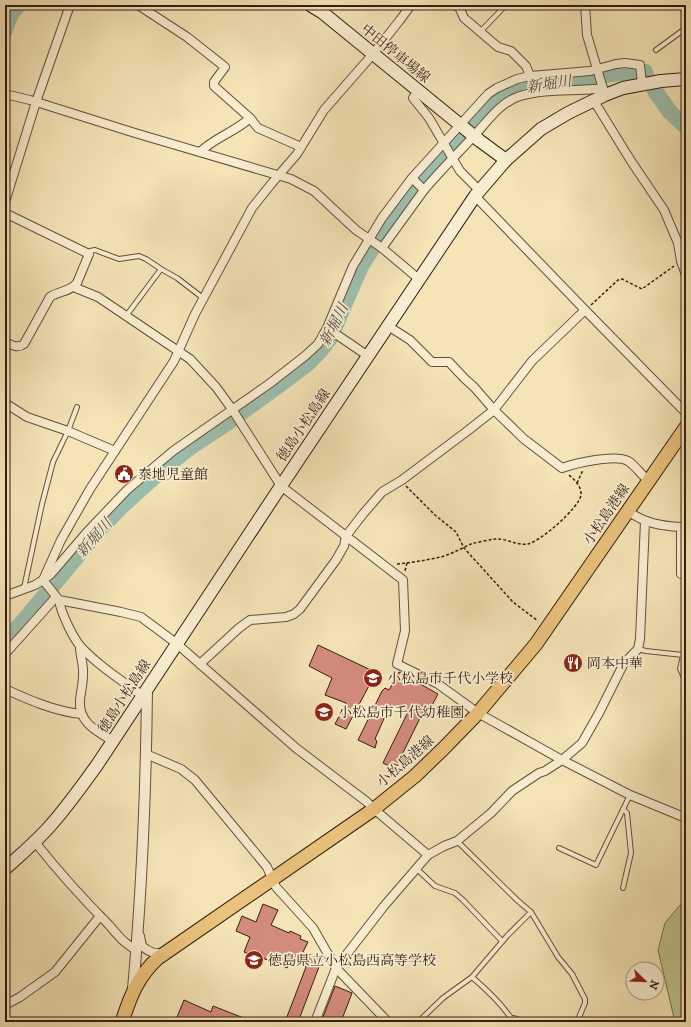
<svg xmlns="http://www.w3.org/2000/svg" width="691" height="1027" viewBox="0 0 691 1027" font-family="'IM FELL DW Pica','Noto Serif JP',serif">
<style>
.green{fill:#bec48c;stroke:#79704e}
.lines{fill:none;stroke-linecap:round;stroke-linejoin:round}
.river{stroke:#9cbfae;stroke-width:16}
.building{fill:#d38b7d;stroke:#341c11}
.service-casing{stroke:#644e3a;stroke-width:6}
.minor-casing{stroke:#644e3a;stroke-width:10}
.tertiary-casing{stroke:#644e3a;stroke-width:12}
.secondary-casing{stroke:#341c11;stroke-width:14}
.primary-casing{stroke:#341c11;stroke-width:15}
.path{stroke:#341c11;stroke-width:1.5;stroke-dasharray:3 2;stroke-linecap:butt}
.service{stroke:#f8edd0;stroke-width:4}
.minor{stroke:#f8edd0;stroke-width:8}
.tertiary{stroke:#f8edd0;stroke-width:10}
.secondary{stroke:#f8edd0;stroke-width:12}
.primary{stroke:#eac27b;stroke-width:13}
.labels{text-anchor:middle;stroke-width:3.5;stroke-linejoin:round;paint-order:stroke}
.street-label{font-size:14px;fill:#341c11;stroke:#f8edd0}
.poi-label{font-size:14px;fill:#341c11;stroke:#f8edd0;text-anchor:start}
.water-label{font-size:15px;font-style:italic;fill:#534d40;stroke:#f8edd0}
</style>
<rect width="100%" height="100%" fill="#f4e4b6"/>
<filter id="stains"><feTurbulence type="fractalNoise" baseFrequency=".005" numOctaves="4"/><feColorMatrix values="0 0 0 0 .2 0 0 0 0 .09 0 0 0 0 .02 0 0 0 .5 -.17"/></filter>
<radialGradient id="worn" r=".72"><stop offset=".6" stop-color="#630" stop-opacity="0"/><stop offset="1" stop-color="#630" stop-opacity=".3"/></radialGradient>
<path class="green" d="M686 898V1022H675L658 950 665 923Z"/>
<g class="lines">
<g class="river">
<path d="M5 30C8 20 11 12 19 5"/>
<path d="M655 91 670 112 686 127"/>
<path d="M5 641 20 625 100 529 121 507 164 468 192 446 227 423 267 394 306 365 320 351 330 338 361 266 400 206 433 166 494 102 510 91 532 85 590 79 611 74 635 72H645L646 75"/>
</g>
</g>
<g class="building">
<path d="M318 645 373 671 368 683 370 684 346 729 335 724 346 703 325 695 332 678 309 666Z"/>
<path d="M399 672 438 694 429 711 425 708 395 769 383 763 408 712 390 705 375 739 377 741 375 748 358 740 382 691 385 688 389 690Z"/>
<path d="M263 904 278 910 271 925 289 933 290 931 301 936 300 939 308 942 303 952 322 959 298 1022H285L306 967 290 960 287 968 260 957 259 958 244 952 250 937 236 931 242 916 256 922Z"/>
<path d="M335 986 352 993 341 1022H321Z"/>
<path d="M184 1000 211 1012 213 1006 254 1022H175Z"/>
</g>
<g class="lines">
<g class="service-casing">
<g id="service">
<path d="M480 32 506 5"/>
<path d="M656 50 686 28"/>
<path d="M89 254 90 251 95 250 119 259 139 256 146 259 161 269"/>
<path d="M126 316 161 269 177 278 203 298"/>
<path d="M24 588 42 504 53 462 68 431 77 407"/>
<path d="M638 649 646 651 683 655 680 669 686 682"/>
<path d="M623 809 627 813 631 853 623 888"/>
<path d="M457 841 517 900 531 912 558 957 572 974 585 999V1003L577 1022"/>
<path d="M559 848 596 865 630 795"/>
<path d="M417 869 435 886 455 893 463 900 502 941"/>
<path d="M472 977C486 989 500 1002 511 1018"/>
<path d="M418 1022 443 998 472 977 507 936 531 912"/>
<path d="M506 1022C511 1015 518 1019 524 1022"/>
</g>
</g>
<g class="minor-casing">
<g id="minor">
<path d="M138 5 187 37 225 67 214 82V86L250 118C235 132 214 138 200 152"/>
<path d="M456 5 460 9 464 18 498 47 511 51 526 66 530 76"/>
<path d="M585 5 587 35 604 92"/>
<path d="M419 90 413 98 429 118 460 171 480 191"/>
<path d="M5 94 30 100 135 133 291 179 314 191 356 230 382 248"/>
<path d="M594 101 631 161 664 210 678 243 681 261 686 275"/>
<path d="M250 118 258 128 301 147"/>
<path d="M412 178 424 190 382 248 420 280"/>
<path d="M424 190C440 171 457 154 474 136 487 122 500 102 520 96 547 88 576 92 603 88"/>
<path d="M475 196 585 310 686 413"/>
<path d="M5 202 36 102 70 5"/>
<path d="M5 213 89 254 77 283C70 292 58 291 50 297L24 344C17 349 12 345 5 342"/>
<path d="M74 286 76 288 98 297 190 359 216 387 232 409 281 486 403 580 405 631 397 664 438 684 478 713 562 760 630 795 686 818"/>
<path d="M388 326 410 340 432 362H449L465 379 474 387 494 410 524 439 562 468C576 463 615 454 628 461 636 466 641 475 648 480"/>
<path d="M327 328 368 356"/>
<path d="M5 403 27 417 68 431 115 451"/>
<path d="M628 511C644 523 661 526 681 527V574"/>
<path d="M5 596 35 585 43 580 61 540 90 489 174 361 195 314 252 208 272 183 297 154 324 110 373 54 400 20 411 5"/>
<path d="M59 600C61 613 73 638 81 647 99 666 122 681 143 696"/>
<path d="M80 647C80 656 84 665 83 675 83 683 81 691 80 700 78 722 96 731 113 741"/>
<path d="M5 654 56 597"/>
<path d="M200 664 239 628 250 620 286 617 294 614 300 609 336 560 344 546 346 536 363 514 382 492 402 480 466 432 494 410 532 361 585 310"/>
<path d="M5 689C29 700 54 711 81 714"/>
<path d="M146 754 181 769 195 780 267 867 276 887 313 928 336 968 388 1022"/>
<path d="M35 842C58 871 83 899 109 925 117 934 125 945 137 950"/>
<path d="M428 855 374 809 367 802 296 748 176 643 141 617 121 612 59 600 43 580 51 574 87 532 127 490 173 451 269 384 305 356 318 344 327 328 353 266 382 218 412 178 488 94 497 88 517 79 530 76 590 71 616 64 625 63 640 65 642 84"/>
<path d="M140 936 142 946C149 952 154 954 164 953"/>
<path d="M5 1005 20 997 55 972 100 916"/>
<path d="M315 1022 336 968 384 906 428 855 444 846 457 841 491 813 512 791 539 773 545 771 562 760 582 743 599 713 624 663 638 649 640 639 645 521"/>
</g>
</g>
<g class="tertiary-casing">
<path id="tertiary" d="M133 989C142 889 146 789 147 689"/>
</g>
<g class="secondary-casing">
<g id="secondary">
<path d="M310 5 323 13 480 141 506 160"/>
<path d="M5 869C20 855 36 842 50 826 67 807 82 786 97 765L281 486 475 196 506 160 541 129 568 113 605 95 623 88 661 81 686 79"/>
</g>
</g>
<g class="primary-casing">
<path id="primary" d="M122 1022C130 997 138 976 158 958L374 809 415 776 443 749 478 713 536 644 686 427"/>
</g>
<g class="path">
<path d="M591 305 618 280 622 279 642 289 674 266"/>
<path d="M577 483 583 470"/>
<path d="M406 486 435 515 456 532 464 548 513 602 538 621"/>
<path d="M407 563C418 561 429 560 440 557 450 555 462 548 471 544 478 542 488 540 495 539 506 538 517 546 528 544 541 541 579 508 581 495 582 487 574 479 569 475"/>
<path d="M397 564 407 563 405 571"/>
</g>
<use href="#service" class="service"/>
<use href="#minor" class="minor"/>
<use href="#tertiary" class="tertiary"/>
<use href="#secondary" class="secondary"/>
<use href="#primary" class="primary"/>
</g>
<defs>
<g id="civic-disc" transform="scale(1)"><circle r="9.5" fill="#8f2418" stroke="#f8edd0"/><path d="M-.6-6.5H3V-4.5H.6V-3L4-1V1h2V6H-6V1h2V-1L-.6-3ZM-1.2 2.5V6h2.4V2.5Z" fill="#fff"/></g>
<g id="restaurant-disc" transform="scale(1)"><circle r="9.5" fill="#8f2418" stroke="#f8edd0"/><path d="M-5-6h1v4h1v-4h1v4h1v-4h1v5L-1.5 .5V6h-2V.5L-5-1ZM5-6V6H3V1.5H1.5Q1.5-4 5-6Z" fill="#fff"/></g>
<g id="school-disc" transform="scale(1)"><circle r="9.5" fill="#8f2418" stroke="#f8edd0"/><path d="M0-5L7-2L0 1L-7-2ZM-4 1L0 2.5L4 1V4Q0 6-4 4Z" fill="#fff"/></g>
</defs>
<g fill-rule="evenodd">
<use href="#civic-disc" x="124" y="474"/>
<use href="#restaurant-disc" x="573" y="663"/>
<use href="#school-disc" x="373" y="678"/>
<use href="#school-disc" x="324" y="712"/>
<use href="#school-disc" x="254" y="960"/>
</g>
<g class="labels">
<g class="street-label">
<text transform="translate(396 53) rotate(39)" y="5">中田停車場線</text>
<text transform="translate(303 425) rotate(-56)" y="5">徳島小松島線</text>
<text transform="translate(606 514) rotate(-56)" y="5">小松島港線</text>
<text transform="translate(124 696) rotate(-57)" y="5">徳島小松島線</text>
<text transform="translate(405 761) rotate(-41)" y="5">小松島港線</text>
</g>
<g class="poi-label">
<text x="138" y="479">泰地児童館</text>
<text x="587" y="668">岡本中華</text>
<text x="387" y="683">小松島市千代小学校</text>
<text x="338" y="717">小松島市千代幼稚園</text>
<text x="268" y="965">徳島県立小松島西高等学校</text>
</g>
<g class="water-label">
<text transform="translate(549 84) rotate(-9)" y="5">新堀川</text>
<text transform="translate(334 325) rotate(-63)" y="5">新堀川</text>
<text transform="translate(94 538) rotate(-49)" y="5">新堀川</text>
</g>
</g>
<rect width="691" height="1027" fill="none" stroke="#f4e4b6" stroke-width="20"/>
<rect x="6" y="6" width="679" height="1015" fill="none" stroke="#341c11" stroke-width="2"/>
<rect x="10" y="10" width="671" height="1007" fill="none" stroke="#341c11"/>
<g transform="translate(645 981) rotate(113)"><circle r="19" fill="#f8edd0" stroke="#aa9984"/>
<path d="M0-3L7 15L0 10L-7 15Z" fill="#8f2418"/>
<text y="-6" font-size="11" font-weight="bold" text-anchor="middle" fill="#341c11">N</text>
</g>
<rect width="100%" height="100%" filter="url(#stains)"/>
<rect width="100%" height="100%" fill="url(#worn)"/>
</svg>
